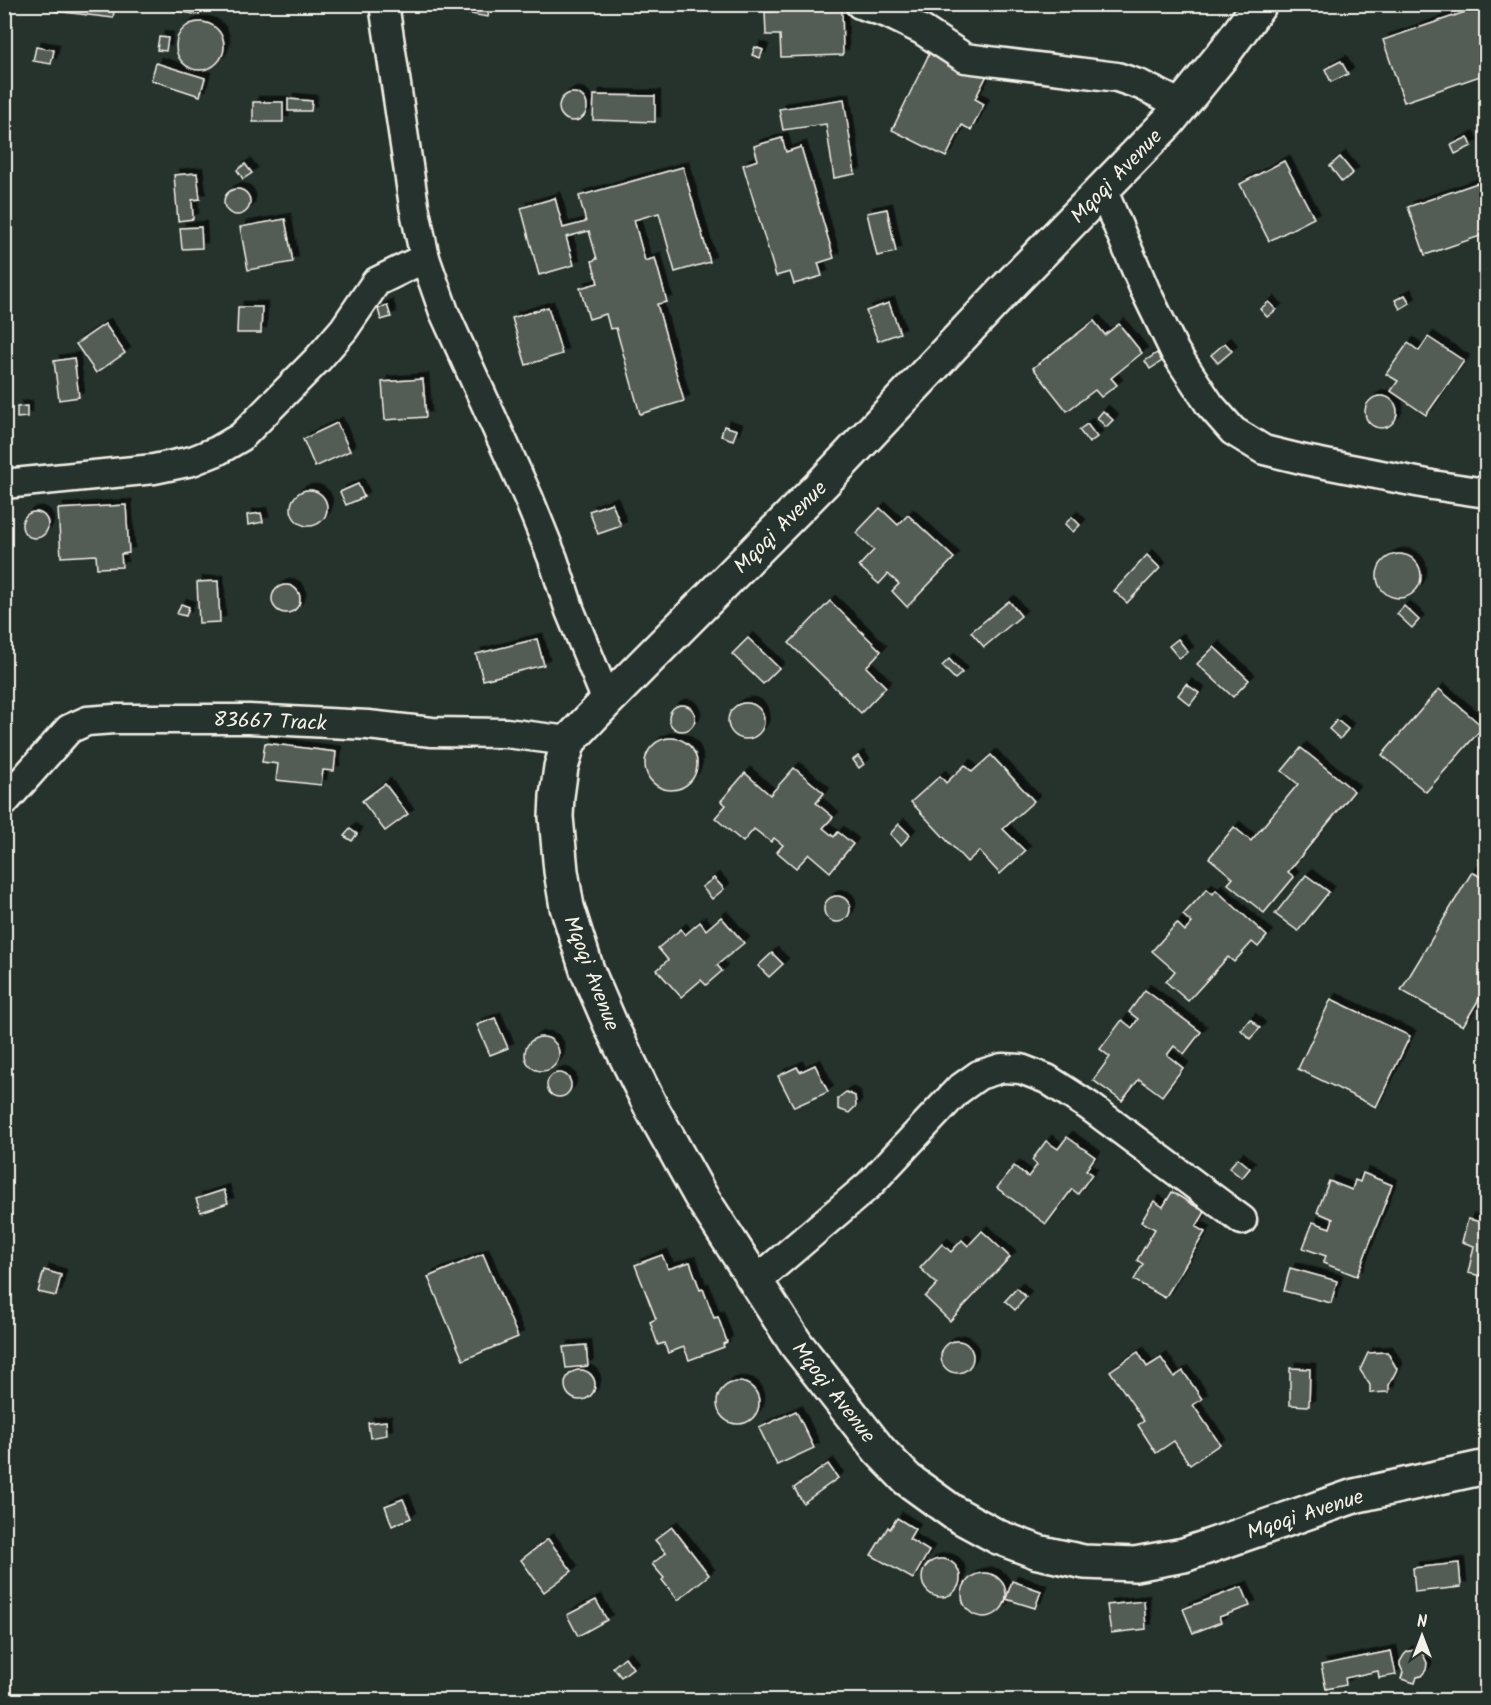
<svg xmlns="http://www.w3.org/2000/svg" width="1491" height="1705" viewBox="0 0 1491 1705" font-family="Kalam,sans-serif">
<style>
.building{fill:#525c55;stroke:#f4f1e8;stroke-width:1.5;filter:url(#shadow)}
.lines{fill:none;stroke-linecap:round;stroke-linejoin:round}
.minor-casing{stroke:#f4f1e8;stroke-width:33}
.tertiary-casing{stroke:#f4f1e8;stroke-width:38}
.minor{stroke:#26332d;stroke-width:28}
.tertiary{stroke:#26332d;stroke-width:33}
.labels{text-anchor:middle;stroke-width:5;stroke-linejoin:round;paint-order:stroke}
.street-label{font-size:21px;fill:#f4f1e8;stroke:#26332d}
</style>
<defs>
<filter id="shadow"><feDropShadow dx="5.5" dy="-5.5" stdDeviation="0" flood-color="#0009"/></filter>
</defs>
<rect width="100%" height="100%" fill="#26332d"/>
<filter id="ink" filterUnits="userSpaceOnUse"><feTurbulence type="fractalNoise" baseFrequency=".0167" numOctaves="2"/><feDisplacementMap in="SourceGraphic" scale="12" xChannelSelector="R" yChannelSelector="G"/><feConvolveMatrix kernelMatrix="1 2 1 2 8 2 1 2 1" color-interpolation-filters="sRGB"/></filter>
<g filter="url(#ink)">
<g class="building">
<path d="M55 4H115L113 18 55 11Z"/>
<path d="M171 4H223L222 11 201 6 199 15 170 10Z"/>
<path d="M465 4H490L488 17 464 13Z"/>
<path d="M500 4H526L524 7 515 11 506 9Z"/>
<path d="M1486 5V74L1404 102 1383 40Z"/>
<path d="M842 9 843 55 781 57 780 35H766L765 12Z"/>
<circle cx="200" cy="46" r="24"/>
<path d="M159 37 168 38 166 51 157 50Z"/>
<path d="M36 47 54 50 51 64 33 61Z"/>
<path d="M755 47 763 50 760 58 752 55Z"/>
<path d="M932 48 987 75 975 99 984 104 971 130 962 125 946 157 892 130Z"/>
<path d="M1341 61 1348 74 1331 82 1325 69Z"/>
<path d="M156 63 205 78 200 96 151 80Z"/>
<circle cx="573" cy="107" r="14"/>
<path d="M594 95 655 96V122L593 120Z"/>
<path d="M288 99 312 101 311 111H288Z"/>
<path d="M844 99 855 174 834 178 826 124 783 130 779 109Z"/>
<rect x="253" y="102" width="30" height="20"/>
<path d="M1468 137 1472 146 1455 154 1451 145Z"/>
<path d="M782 138 786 152 801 147 834 258 818 263 822 276 794 284 790 272 776 276 743 165 758 160 754 146Z"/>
<path d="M1340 157 1353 173 1342 182 1330 166Z"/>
<path d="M1284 161 1314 218 1269 241 1240 184Z"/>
<path d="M245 164 252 173 243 179 237 170Z"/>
<path d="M683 167 710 262 675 272 659 213 634 220 645 261 655 258 667 302 657 304 684 401 640 414 616 328 610 329 606 314 589 319 580 288 598 283 592 261 597 259 589 231 566 237 574 265 539 275 521 208 555 198 563 228 586 222 579 196Z"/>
<path d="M197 173 200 199 192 200 193 219 178 221 174 175Z"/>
<path d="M1486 180V234L1425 255 1408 207Z"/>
<circle cx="237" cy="202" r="13"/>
<path d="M887 209 896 252 877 256 867 213Z"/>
<path d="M285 219 293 262 248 270 240 227Z"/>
<path d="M201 227 202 248 182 249 180 228Z"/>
<path d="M1405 295 1410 303 1400 309 1395 300Z"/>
<path d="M1269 302 1276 310 1267 317 1260 309Z"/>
<path d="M889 303 900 333 878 341 866 311Z"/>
<path d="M387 305 391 317 381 320 378 309Z"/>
<path d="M238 307H262L261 333H237Z"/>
<path d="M548 307 562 354 526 365 512 318Z"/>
<path d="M1094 321 1105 335 1119 324 1142 353 1111 378 1117 385 1101 397 1095 390 1067 411 1033 368Z"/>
<path d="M105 324 125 353 96 373 76 344Z"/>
<path d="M1428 337 1464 361 1426 415 1391 391 1398 381 1386 374 1408 343 1419 351Z"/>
<path d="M1225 343 1232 351 1218 363 1211 355Z"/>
<path d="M1157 353 1162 361 1150 369 1145 361Z"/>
<path d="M74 358 79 397 59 400 54 361Z"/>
<path d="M423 379 426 417 385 420 382 382Z"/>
<circle cx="1381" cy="412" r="16"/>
<path d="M27 406V417L17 418V407Z"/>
<path d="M1103 411 1113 420 1106 427 1097 418Z"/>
<path d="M337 423 350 451 315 467 303 439Z"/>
<path d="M1087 424 1097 437 1089 443 1079 430Z"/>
<path d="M724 426 737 430 733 440 721 436Z"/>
<path d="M358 484 364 497 346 505 340 492Z"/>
<circle cx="309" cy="508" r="18"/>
<path d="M612 503 621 526 598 534 589 511Z"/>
<path d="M126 505 129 553 121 554 122 567 97 568 96 555 61 557 58 509Z"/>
<path d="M880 508 898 525 908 515 954 558 907 607 892 591 899 584 888 574 879 584 859 566 874 550 856 533Z"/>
<circle cx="35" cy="525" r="13"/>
<path d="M261 513 263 522 248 525 247 515Z"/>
<path d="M1072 517 1080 525 1073 532 1065 524Z"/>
<circle cx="1399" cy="576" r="22"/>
<path d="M1147 555 1160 568 1127 603 1114 591Z"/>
<path d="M218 581 220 622 199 623 197 582Z"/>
<circle cx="286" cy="599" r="14"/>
<path d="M830 601 881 651 866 667 886 687 861 713 789 643Z"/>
<path d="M1009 601 1021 616 984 647 971 632Z"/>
<path d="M181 604 189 607 186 616 177 614Z"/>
<path d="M1404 606 1419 620 1412 628 1397 614Z"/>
<path d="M748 638 779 668 763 684 732 654Z"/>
<path d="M537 639 544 665 483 680 476 654Z"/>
<path d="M1178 639 1188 652 1179 658 1169 646Z"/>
<path d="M1214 647 1249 680 1233 697 1197 664Z"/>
<path d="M949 659 962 673 955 679 942 666Z"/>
<path d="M1186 684 1199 693 1190 705 1178 695Z"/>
<path d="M1439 689 1483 727 1426 792 1382 755Z"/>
<circle cx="746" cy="721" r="18"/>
<circle cx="682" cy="718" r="13"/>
<path d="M1337 720 1348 729 1340 739 1329 729Z"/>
<circle cx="671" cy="764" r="26"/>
<path d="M265 743 336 752 334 771 323 770 321 785 276 780 278 764 262 762Z"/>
<path d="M1301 748 1354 791 1288 872 1294 877 1264 913 1228 884 1233 878 1209 858 1234 827 1251 841 1298 784 1282 771Z"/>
<path d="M991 755 1034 801 1003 829 1025 851 1000 874 979 851 967 862 911 802 940 776 946 783 965 765 972 772Z"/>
<path d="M858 756 864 764 859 768 853 760Z"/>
<path d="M794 768 824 793 816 803 833 817 823 828 834 837 838 832 853 844 830 872 809 854 796 868 777 852 783 845 774 838 771 842 754 829 743 842 715 818 726 805 721 801 745 773 770 795Z"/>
<path d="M385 784 408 814 385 831 362 801Z"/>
<path d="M899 824 910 835 901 845 890 834Z"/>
<path d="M350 829 357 834 352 841 344 836Z"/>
<path d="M1472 872 1486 880V987L1463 1026 1401 990Z"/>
<path d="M1306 875 1329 892 1298 931 1275 914Z"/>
<path d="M714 878 724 889 712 899 702 887Z"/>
<path d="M1207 889 1213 894 1216 890 1267 936 1258 947 1252 942 1234 962 1228 957 1188 1001 1166 982 1175 971 1152 951 1177 923 1185 931 1192 923 1183 915Z"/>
<circle cx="837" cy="909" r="13"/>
<path d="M721 917 744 943 717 965 722 971 706 985 701 980 681 997 657 970 668 960 658 948 681 929 685 935 700 922 706 930Z"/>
<path d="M772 953 783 964 769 977 758 966Z"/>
<path d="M1145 990 1201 1032 1184 1054 1174 1046 1167 1055 1183 1068 1162 1096 1139 1079 1122 1101 1093 1080 1110 1057 1100 1049 1122 1020 1132 1028 1138 1019 1129 1012Z"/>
<path d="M1331 999 1410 1036 1376 1107 1298 1069Z"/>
<path d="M495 1018 508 1048 490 1055 477 1025Z"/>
<path d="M1250 1019 1260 1028 1250 1039 1241 1030Z"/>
<circle cx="542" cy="1054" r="17"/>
<path d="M815 1065 828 1092 794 1107 778 1076 797 1067 800 1072Z"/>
<circle cx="559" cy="1085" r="12"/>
<path d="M846 1092 855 1096 856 1106 849 1113 838 1109V1098Z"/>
<path d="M1067 1137 1095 1157 1086 1170 1092 1174 1078 1194 1072 1189 1046 1224 997 1188 1014 1166 1028 1177 1037 1165 1032 1160 1046 1141 1058 1149Z"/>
<path d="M1238 1158 1250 1168 1242 1178 1229 1168Z"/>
<path d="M1363 1173 1392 1185 1357 1276 1323 1263 1326 1256 1303 1248 1313 1222 1330 1228 1333 1219 1317 1212 1329 1181 1352 1190 1355 1180 1360 1182Z"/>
<path d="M224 1190 228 1203 201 1212 196 1199Z"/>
<path d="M1172 1192 1205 1212 1196 1227 1205 1232 1165 1298 1134 1280 1143 1264 1137 1260 1155 1229 1141 1222 1154 1201 1163 1207Z"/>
<path d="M1486 1199V1277L1468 1273 1474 1246 1462 1242 1468 1219 1481 1222Z"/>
<path d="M982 1231 1010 1257 950 1321 925 1297 937 1284 920 1268 942 1244 951 1252 962 1240 968 1246Z"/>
<path d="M483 1254 518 1337 463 1360 428 1277Z"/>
<path d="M662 1255 668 1269 690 1262 700 1290 703 1289 714 1318 718 1317 727 1342 723 1344 724 1347 689 1360 684 1347 668 1353 664 1343 658 1345 650 1322 656 1319 635 1265Z"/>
<path d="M1290 1268 1337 1281 1331 1303 1284 1291Z"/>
<path d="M44 1270 61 1275 56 1296 38 1292Z"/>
<path d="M1017 1288 1026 1297 1015 1310 1005 1301Z"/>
<circle cx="957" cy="1357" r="16"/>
<path d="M586 1345 588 1366 566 1368 563 1347Z"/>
<path d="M1138 1352 1147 1367 1161 1358 1174 1377 1183 1371 1202 1399 1193 1405 1220 1444 1190 1465 1174 1441 1156 1453 1138 1425 1144 1421 1110 1371Z"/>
<path d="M1387 1352 1397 1369 1389 1385V1392L1370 1393V1385L1360 1370 1368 1353Z"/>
<path d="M1290 1368 1310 1369 1309 1406 1290 1405Z"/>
<circle cx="580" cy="1385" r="15"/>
<circle cx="738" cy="1403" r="21"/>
<path d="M796 1411 814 1448 777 1465 759 1428Z"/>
<path d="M386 1421 387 1435 370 1438 368 1423Z"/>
<path d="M828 1464 838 1478 803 1503 794 1488Z"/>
<path d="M403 1499 411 1518 392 1526 385 1506Z"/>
<path d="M897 1518 915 1529 909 1539 929 1551 913 1579 871 1555 888 1527 890 1529Z"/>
<path d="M672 1527 709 1575 678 1600 662 1580 664 1578 652 1564 666 1553 655 1540Z"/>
<path d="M548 1539 572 1571 544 1592 521 1560Z"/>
<circle cx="941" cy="1578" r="19"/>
<path d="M1459 1563 1461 1587 1415 1592 1413 1568Z"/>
<circle cx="984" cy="1595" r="22"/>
<path d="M1012 1581 1041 1591 1035 1608 1006 1599Z"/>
<path d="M1242 1587 1250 1606 1219 1617 1221 1622 1193 1633 1183 1609Z"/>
<path d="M596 1600 607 1620 578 1636 567 1615Z"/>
<path d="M1144 1601 1146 1629 1111 1633 1107 1605Z"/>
<path d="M1414 1650 1422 1652 1427 1663 1426 1670 1421 1676 1417 1677 1415 1683 1401 1679 1403 1672 1400 1665V1662L1404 1655 1407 1652Z"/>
<path d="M1391 1651 1396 1675 1379 1678 1378 1671 1345 1678 1346 1685 1326 1689 1321 1665Z"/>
<path d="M625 1657 633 1668 621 1677 613 1667Z"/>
</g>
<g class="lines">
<g class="minor-casing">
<g id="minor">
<path d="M384 4 414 206 425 258 444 312 528 497 553 559 570 611 607 701"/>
<path d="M860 4 887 13 922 30 965 58 1117 77 1141 85 1182 105"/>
<path d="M1103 191 1145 290 1175 352 1210 405 1233 431 1264 450 1305 460 1432 485 1486 493"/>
<path d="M4 484 154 469 192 461 217 451 241 437 318 359 344 329 376 282 425 258"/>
<path d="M4 802 69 729 87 721 114 719H249L368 725 432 732 506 733 569 741"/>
<path d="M756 1281 869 1185 958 1090 979 1075 1002 1068 1021 1069 1047 1079 1089 1106 1242 1220"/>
</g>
</g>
<g class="tertiary-casing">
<path id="tertiary" d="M1260 4 1224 53 1168 122 1005 290 822 484 607 701 569 741 561 767 557 796 556 817 561 871 567 907 587 970 612 1028 652 1109 700 1195 796 1344 879 1450 907 1479 954 1513 998 1537 1038 1552 1084 1562 1135 1564 1184 1555 1354 1496 1486 1467"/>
</g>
<use href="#minor" class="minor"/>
<use href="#tertiary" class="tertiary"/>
</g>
</g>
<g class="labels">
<g class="street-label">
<text transform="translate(1116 176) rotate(-46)" y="7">Mqoqi Avenue</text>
<text transform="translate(780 527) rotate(-45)" y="7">Mqoqi Avenue</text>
<text transform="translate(270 721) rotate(2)" y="7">83667 Track</text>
<text transform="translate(592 973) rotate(69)" y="7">Mqoqi Avenue</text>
<text transform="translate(834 1392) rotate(52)" y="7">Mqoqi Avenue</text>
<text transform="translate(1305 1514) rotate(-18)" y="7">Mqoqi Avenue</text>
</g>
</g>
<rect width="1491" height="1705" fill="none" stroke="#26332d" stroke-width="24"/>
<rect x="12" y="12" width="1467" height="1681" fill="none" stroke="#f4f1e8" stroke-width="2" filter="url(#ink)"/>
<g transform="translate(1422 1636)" stroke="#26332d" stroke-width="4.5" paint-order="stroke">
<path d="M0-4.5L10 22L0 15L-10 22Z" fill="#f4f1e8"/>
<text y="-9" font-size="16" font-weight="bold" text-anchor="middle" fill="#f4f1e8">N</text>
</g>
</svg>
